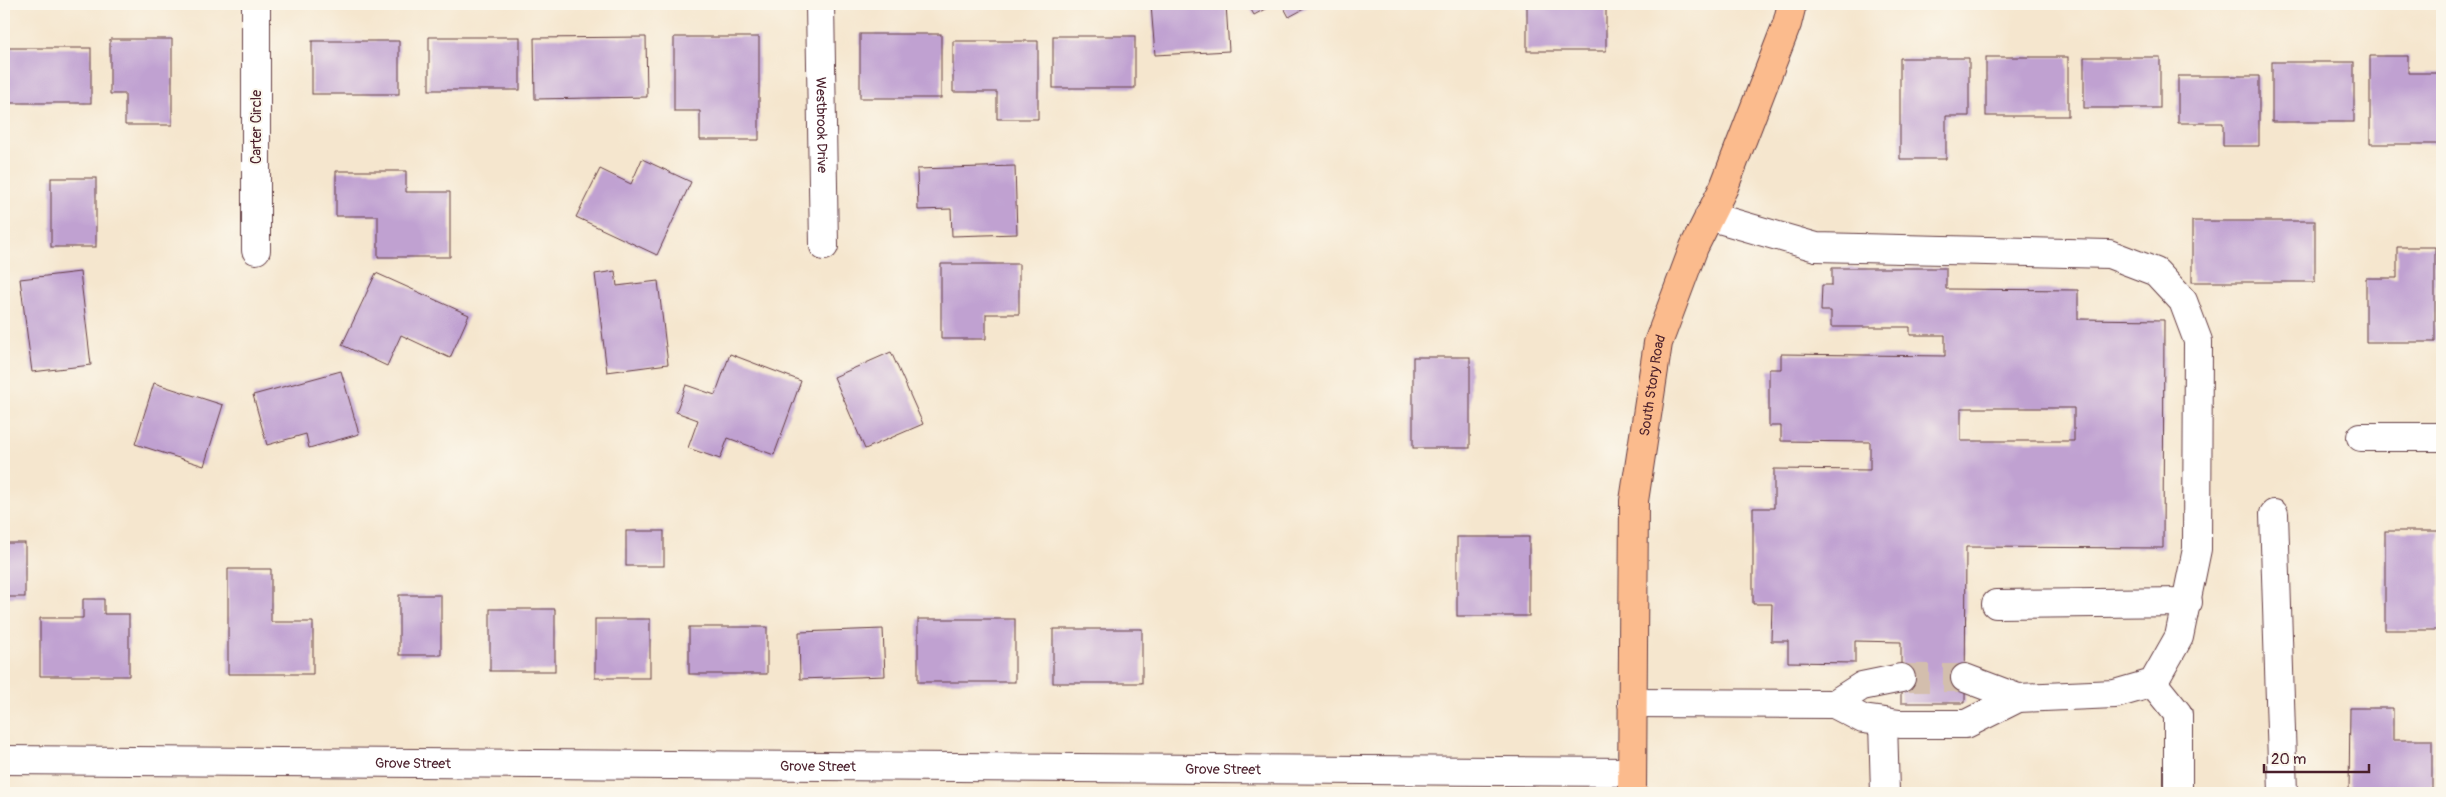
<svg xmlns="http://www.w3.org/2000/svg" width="2446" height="797" viewBox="0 0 2446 797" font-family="Pangolin,sans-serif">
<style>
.building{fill:#c0a1d1;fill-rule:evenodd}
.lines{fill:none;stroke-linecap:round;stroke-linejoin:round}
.minor-tunnel{stroke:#d3bead;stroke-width:28;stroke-dasharray:28 14;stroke-linecap:butt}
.minor-casing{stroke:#643d43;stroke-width:30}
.major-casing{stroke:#643d43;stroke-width:30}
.minor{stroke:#fff;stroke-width:28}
.major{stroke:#fbbb8d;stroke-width:28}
.labels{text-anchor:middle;stroke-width:4;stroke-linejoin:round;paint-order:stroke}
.street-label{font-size:14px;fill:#4a1f2b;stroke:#fbf7ec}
</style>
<rect width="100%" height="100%" fill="#fbf7ec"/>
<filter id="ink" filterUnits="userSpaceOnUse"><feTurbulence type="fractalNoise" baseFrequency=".02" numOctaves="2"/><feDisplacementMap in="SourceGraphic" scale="10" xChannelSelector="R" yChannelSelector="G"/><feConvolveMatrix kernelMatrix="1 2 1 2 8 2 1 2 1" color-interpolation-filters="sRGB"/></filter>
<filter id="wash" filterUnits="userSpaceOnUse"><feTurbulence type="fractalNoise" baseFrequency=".0096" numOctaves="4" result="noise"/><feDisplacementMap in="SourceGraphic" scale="20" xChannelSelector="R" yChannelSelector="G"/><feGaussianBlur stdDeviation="1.12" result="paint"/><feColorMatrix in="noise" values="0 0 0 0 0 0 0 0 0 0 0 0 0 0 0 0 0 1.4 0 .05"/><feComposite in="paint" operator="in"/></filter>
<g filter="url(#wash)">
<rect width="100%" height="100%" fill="#f5e6ce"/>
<g id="blocks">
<g class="building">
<path d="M1226 4 1229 51 1155 55 1151 5Z"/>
<path d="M1248 4H1274L1254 15Z"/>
<path d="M1282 4H1313L1289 17Z"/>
<rect x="1527" y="4" width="79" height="47"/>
<rect x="860" y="34" width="81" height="64"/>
<rect x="1053" y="36" width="82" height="52"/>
<rect x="429" y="37" width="91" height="53"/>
<path d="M646 37 647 97 535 99 534 38Z"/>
<path d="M674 37H759V140H700V111H674Z"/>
<path d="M110 39H172V125H125V94H110Z"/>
<rect x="312" y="41" width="87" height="53"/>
<path d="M953 41H1038V119H997V92H953Z"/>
<rect x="7" y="48" width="84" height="55"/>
<path d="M2370 56H2408V73H2442V144H2370Z"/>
<rect x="1986" y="57" width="82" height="59"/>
<rect x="2084" y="57" width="76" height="51"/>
<path d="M1900 58H1969V116H1946V159H1900Z"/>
<rect x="2272" y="62" width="82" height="60"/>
<path d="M2178 76H2259V146H2223V123H2178Z"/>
<path d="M642 159 691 182 657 255 576 217 600 169 631 184Z"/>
<path d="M1015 166 1017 234 952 236 951 209 918 210 917 169Z"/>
<path d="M336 171H406V192H450V257H378V216H336Z"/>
<rect x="51" y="178" width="45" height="69"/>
<rect x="2192" y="221" width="123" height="61"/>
<path d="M2397 247H2435V342H2366V278H2397Z"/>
<path d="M941 264H1019V314H986V339H941Z"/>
<path d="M1832 268H1946V289L2078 290V319L2164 320 2163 548 1966 547 1965 703H1901V642L1855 641V663L1788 662V641H1771L1772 604H1753V508H1774V469L1870 470V442L1781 441V426H1769V369H1781V354L1945 356V335H1910V327H1831V311H1821L1822 285H1832ZM1961 408H2074V441H1961Z"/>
<path d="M615 271 617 286 658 281 668 364 607 372 595 274Z"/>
<path d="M80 272 91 365 32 372 20 279Z"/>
<path d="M376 273 469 315 450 358 401 335 387 366 342 345Z"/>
<path d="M891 352 923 424 865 449 834 377Z"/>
<path d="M730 354 801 381 774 455 728 438 720 459 688 448 698 420 676 412 686 385 715 395Z"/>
<rect x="1413" y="357" width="57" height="91"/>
<path d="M341 371 359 434 309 448 306 434 267 445 253 395Z"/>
<path d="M154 383 223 405 204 466 135 444Z"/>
<rect x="626" y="531" width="38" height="35"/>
<rect x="2385" y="531" width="54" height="99"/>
<rect x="1457" y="537" width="72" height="79"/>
<rect x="4" y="543" width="21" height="54"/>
<path d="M228 569H271V622H313V674H228Z"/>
<rect x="399" y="595" width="42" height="60"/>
<path d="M83 599H104V614H129V676H40V618H83Z"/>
<rect x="490" y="609" width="65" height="62"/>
<rect x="595" y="619" width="55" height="59"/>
<rect x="918" y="619" width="97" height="63"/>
<rect x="689" y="627" width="78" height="47"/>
<path d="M883 629 885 676 800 679 799 632Z"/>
<rect x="1053" y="629" width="89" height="54"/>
<path d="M2350 708H2393V740H2432V793H2349Z"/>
</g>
</g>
</g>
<g filter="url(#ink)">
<use href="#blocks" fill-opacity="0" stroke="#643d43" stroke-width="1"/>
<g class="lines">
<path class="minor-tunnel" d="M1901 678H1965"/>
<g class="minor-casing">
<g id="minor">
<path id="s1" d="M820 4 824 246"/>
<path d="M256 250V4"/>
<path d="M2361 437H2442"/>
<path d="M2274 514 2283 793"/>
<path d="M1996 604 2188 602"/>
<path d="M1965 678 2018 698"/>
<path d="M2153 683 2178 714V793"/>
<path d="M1632 703 1834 704 1863 719 1900 724H1966L2018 698 2115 694 2153 683 2179 637 2197 549 2198 341 2183 301 2156 272 2109 254 1816 247 1709 216"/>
<path d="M1834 704 1862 686 1901 678"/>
<path d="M1883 722 1885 793"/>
<path id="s2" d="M4 760 1632 772"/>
</g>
</g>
<g class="major-casing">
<g id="major">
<path id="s3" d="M1632 793 1634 501 1658 343 1694 247 1724 187 1787 24 1792 4"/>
</g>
</g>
<use href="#minor" class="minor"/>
<use href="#major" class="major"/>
</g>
</g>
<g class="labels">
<g class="street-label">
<text dy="5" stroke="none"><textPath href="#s1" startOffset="121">Westbrook Drive</textPath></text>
<text transform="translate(256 127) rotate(-90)" y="5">Carter Circle</text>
<text dy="5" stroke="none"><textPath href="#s3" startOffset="409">South Story Road</textPath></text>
<text dy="5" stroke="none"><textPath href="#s2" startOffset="409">Grove Street</textPath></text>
<text dy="5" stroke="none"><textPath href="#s2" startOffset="814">Grove Street</textPath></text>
<text dy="5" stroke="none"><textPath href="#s2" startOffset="1219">Grove Street</textPath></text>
</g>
</g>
<rect width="2446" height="797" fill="none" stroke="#fbf7ec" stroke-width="20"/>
<path d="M2264 764v8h105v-8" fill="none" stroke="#4a1f2b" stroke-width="2.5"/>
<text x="2271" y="764" font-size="15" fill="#4a1f2b" stroke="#fbf7ec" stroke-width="4" paint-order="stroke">20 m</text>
</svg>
